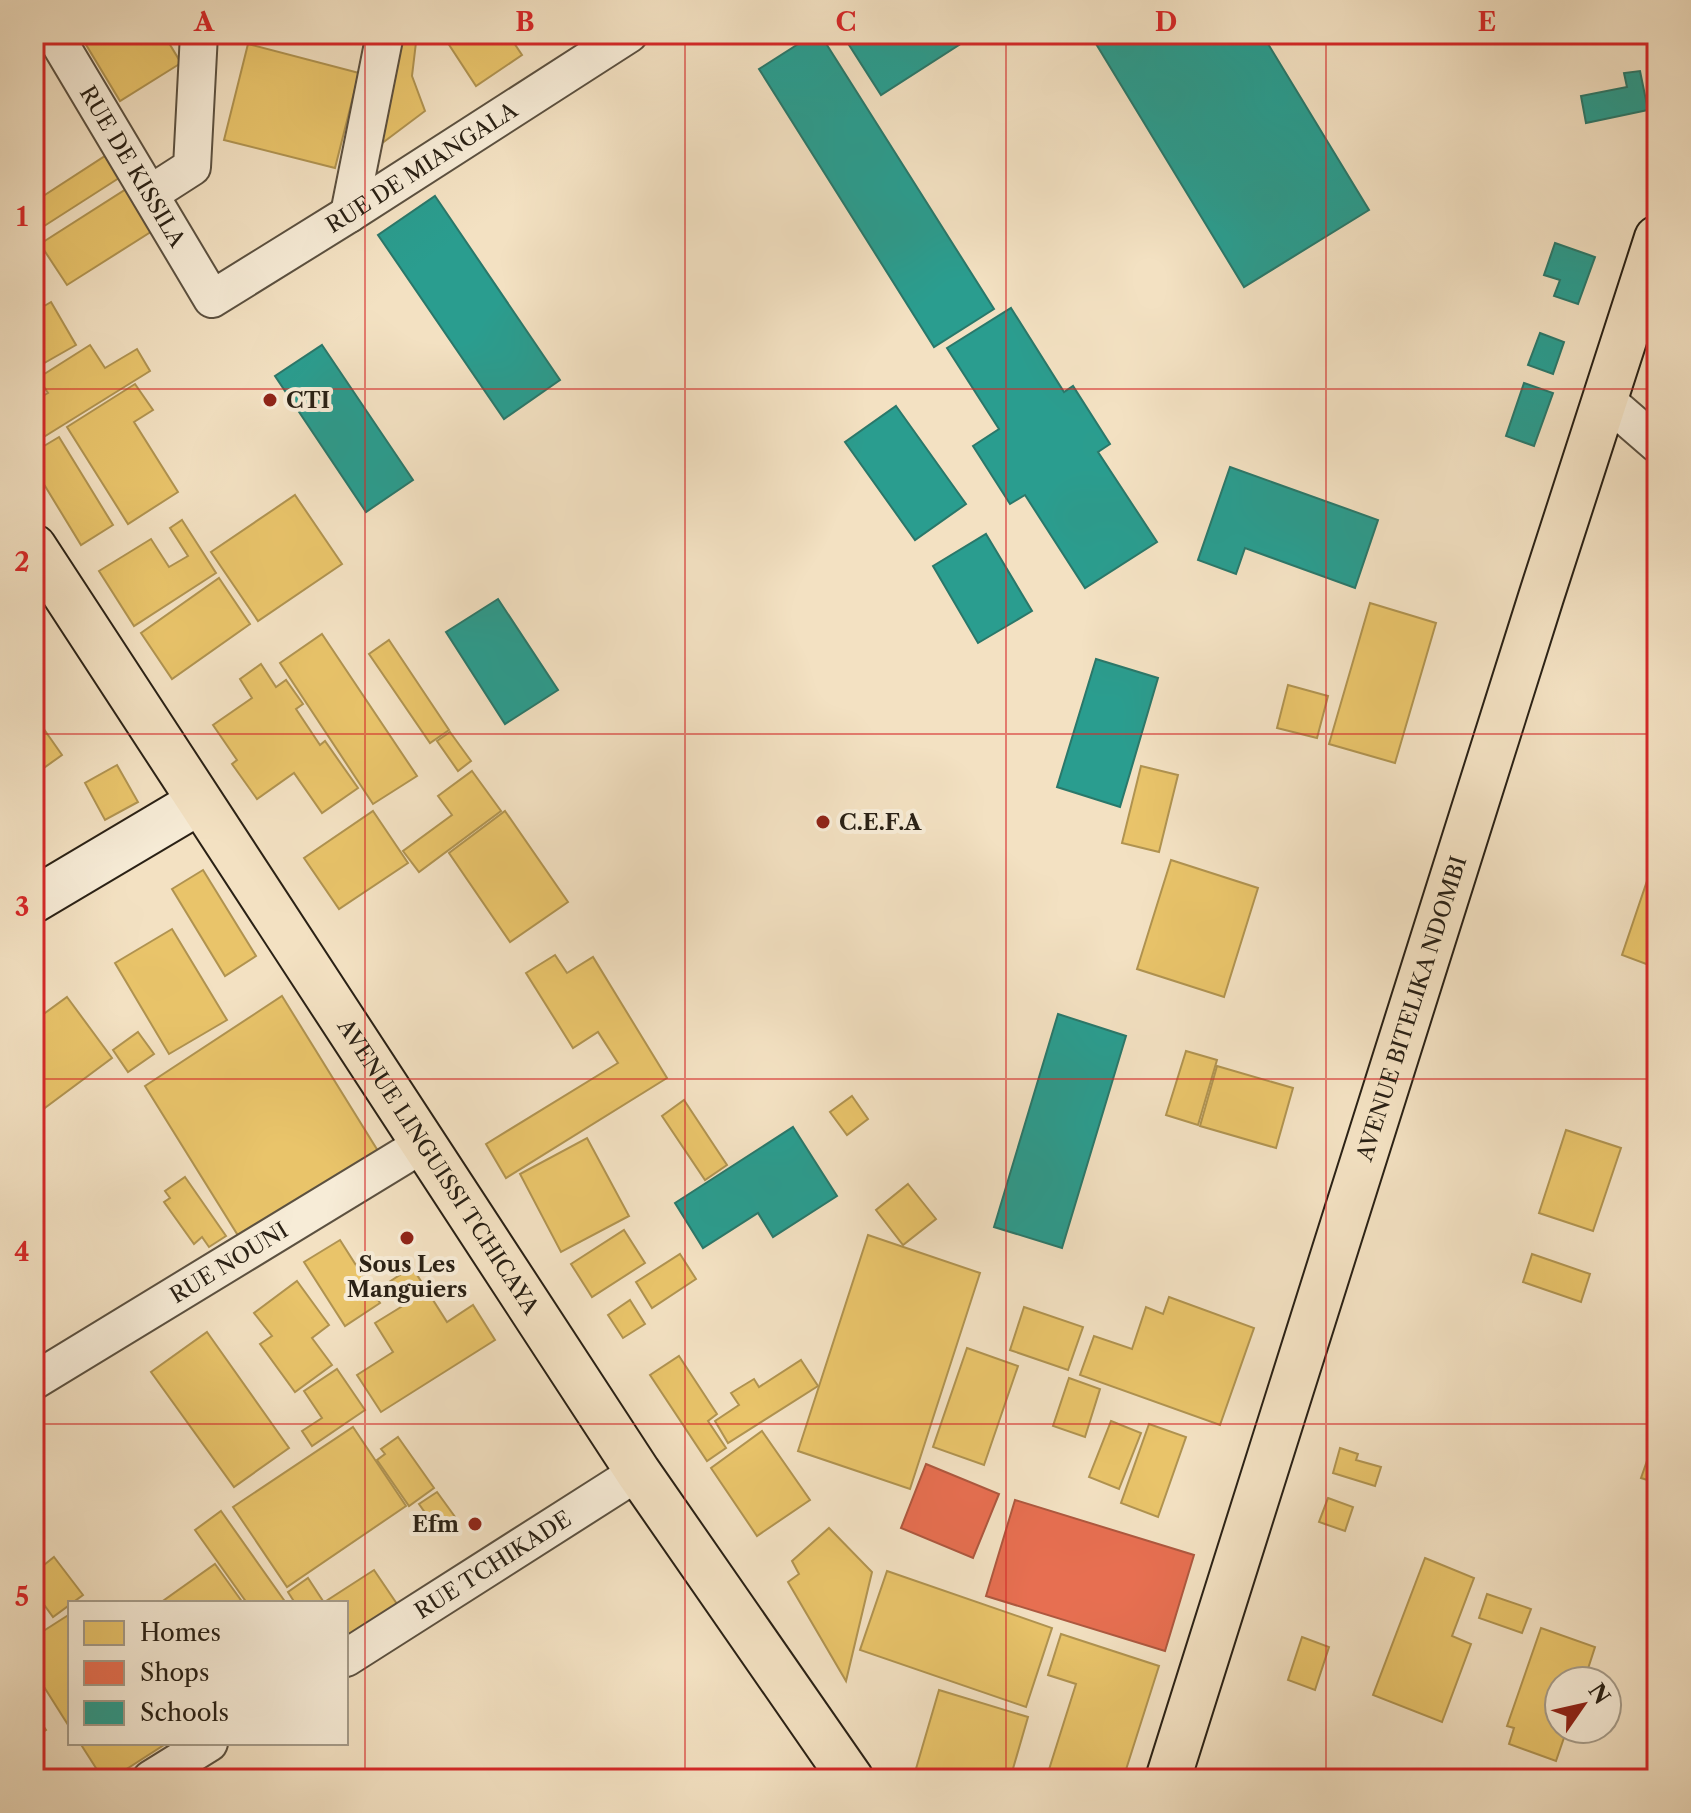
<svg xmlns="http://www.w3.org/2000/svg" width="1691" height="1813" viewBox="0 0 1691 1813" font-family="'Libre Caslon Text',serif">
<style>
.homes{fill:#e9c46a;stroke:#b09350;stroke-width:2}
.shops{fill:#e76f51;stroke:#ae583f;stroke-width:2}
.schools{fill:#2a9d8f;stroke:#2a786a;stroke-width:2}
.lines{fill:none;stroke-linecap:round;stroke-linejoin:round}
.street-casing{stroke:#5c5140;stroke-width:40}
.secondary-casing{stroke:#2a2115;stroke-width:48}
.primary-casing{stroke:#2a2115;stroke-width:48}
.highway-casing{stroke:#2a2115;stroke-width:48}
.street{stroke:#f7ecd7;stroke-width:36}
.secondary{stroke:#f7ecd7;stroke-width:44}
.primary{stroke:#f3e1c2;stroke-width:44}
.highway{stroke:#f3e1c2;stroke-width:44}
.grid{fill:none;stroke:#d62828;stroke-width:2;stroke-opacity:0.55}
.poi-dot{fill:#8f2418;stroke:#f7ecd7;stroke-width:3}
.labels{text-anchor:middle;stroke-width:8;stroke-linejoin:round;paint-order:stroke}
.street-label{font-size:22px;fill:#2a2115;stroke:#f7ecd7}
.poi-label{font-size:22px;font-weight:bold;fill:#2a2115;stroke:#f7ecd7;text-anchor:start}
.neatline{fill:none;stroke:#d62828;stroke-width:3}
.grid-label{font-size:26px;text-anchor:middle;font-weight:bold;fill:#d62828}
</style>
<rect width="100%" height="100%" fill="#f3e1c2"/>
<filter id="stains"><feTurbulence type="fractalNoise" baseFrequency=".0025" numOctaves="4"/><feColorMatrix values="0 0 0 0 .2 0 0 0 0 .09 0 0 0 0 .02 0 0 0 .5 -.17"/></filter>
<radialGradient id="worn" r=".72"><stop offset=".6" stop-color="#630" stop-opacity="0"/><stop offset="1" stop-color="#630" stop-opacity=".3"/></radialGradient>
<g class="homes">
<path d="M101 34H173L166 38 181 63 120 101 85 43Z"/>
<path d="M394 34H417L412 76 425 111 377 147Z"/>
<path d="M442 34H508L522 55 476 86Z"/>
<path d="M248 44 359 73 335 168 224 140Z"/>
<path d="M105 156 119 178 38 230 34 224V202Z"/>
<path d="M131 186 157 228 67 285 40 244Z"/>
<path d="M51 302 76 345 39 366 34 359V312Z"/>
<path d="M90 345 105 368 137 349 150 371 34 443V401L48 393 38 378Z"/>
<path d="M135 384 153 410 134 422 178 492 128 524 67 427Z"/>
<path d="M59 437 113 525 81 545 34 468V452Z"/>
<path d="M295 495 342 564 258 621 211 552Z"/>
<path d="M182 520 216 573 134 626 99 571 151 539 169 567 188 556 170 528Z"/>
<path d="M219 578 250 624 172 679 141 633Z"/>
<path d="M1370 603 1436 623 1395 763 1329 744Z"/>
<path d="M322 634 417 776 373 804 280 663Z"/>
<path d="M389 640 449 730 430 743 369 654Z"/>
<path d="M261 664 276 687 286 680 303 704 296 709 320 745 325 741 358 788 322 813 294 773 257 799 232 764 237 760 213 725 252 698 240 679Z"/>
<path d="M1288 685 1328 696 1317 738 1277 728Z"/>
<path d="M34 715 62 755 34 775Z"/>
<path d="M450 732 471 761 458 771 437 741Z"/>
<path d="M117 765 138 802 105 820 85 783Z"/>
<path d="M1141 766 1178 775 1159 852 1122 843Z"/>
<path d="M472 771 501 811 419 872 403 851 452 815 438 796Z"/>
<path d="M373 811 408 863 339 909 304 858Z"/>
<path d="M505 811 568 902 510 942 449 853Z"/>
<path d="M1171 860 1258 888 1224 997 1137 969Z"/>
<path d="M203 870 256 956 225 976 172 889Z"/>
<path d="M1650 872 1657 875V968L1622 955Z"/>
<path d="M172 929 227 1020 169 1054 115 963Z"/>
<path d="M555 955 567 973 593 957 667 1078 506 1178 486 1144 618 1063 598 1032 573 1048 526 973Z"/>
<path d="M282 996 378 1151 239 1237 145 1086Z"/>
<path d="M67 997 112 1058 34 1116V1021Z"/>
<path d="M138 1032 154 1054 128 1072 113 1050Z"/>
<path d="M1186 1051 1217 1060 1198 1125 1166 1115Z"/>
<path d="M1217 1066 1293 1088 1276 1148 1200 1126Z"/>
<path d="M852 1096 868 1119 847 1135 830 1112Z"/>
<path d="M684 1100 727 1165 705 1180 662 1116Z"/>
<path d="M1566 1130 1621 1148 1593 1231 1539 1213Z"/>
<path d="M587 1138 629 1216 561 1252 520 1174Z"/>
<path d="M185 1177 226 1236 209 1247 202 1237 194 1244 164 1202 170 1198 165 1191Z"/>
<path d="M908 1184 936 1219 903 1245 876 1210Z"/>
<path d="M624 1230 645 1263 592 1297 571 1264Z"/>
<path d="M868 1235 980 1273 910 1489 798 1451Z"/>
<path d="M340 1240 380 1303 345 1326 304 1262Z"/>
<path d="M680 1254 696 1279 652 1308 636 1282Z"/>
<path d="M1532 1254 1590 1274 1581 1302 1523 1282Z"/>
<path d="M412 1267 447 1322 473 1305 495 1340 381 1412 357 1375 393 1352 375 1323 401 1307 386 1284Z"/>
<path d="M297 1281 329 1325 312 1338 332 1365 295 1392 260 1344 272 1336 254 1313Z"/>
<path d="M1169 1297 1254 1328 1220 1425 1080 1375 1094 1336 1132 1349 1146 1307 1163 1314Z"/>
<path d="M630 1300 645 1324 623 1338 608 1315Z"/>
<path d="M1024 1307 1083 1327 1068 1370 1010 1350Z"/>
<path d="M207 1332 289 1448 234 1487 151 1372Z"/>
<path d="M967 1348 1018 1366 984 1465 933 1447Z"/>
<path d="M679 1356 717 1414 708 1421 726 1448 707 1461 650 1375Z"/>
<path d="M801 1360 818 1386 728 1443 715 1421 739 1405 731 1393 754 1379 759 1387Z"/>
<path d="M337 1369 365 1410 312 1446 302 1431 322 1418 304 1391Z"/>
<path d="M1069 1378 1100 1389 1085 1437 1053 1426Z"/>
<path d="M1111 1421 1141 1433 1119 1489 1089 1477Z"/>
<path d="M1149 1424 1186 1437 1158 1517 1121 1503Z"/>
<path d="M353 1427 406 1506 287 1587 233 1507Z"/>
<path d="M762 1431 810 1500 757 1536 711 1468Z"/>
<path d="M1657 1432V1483L1641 1478Z"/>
<path d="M398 1437 434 1488 409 1506 377 1460 385 1454 381 1449Z"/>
<path d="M1340 1448 1358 1454 1356 1460 1381 1467 1375 1486 1333 1473Z"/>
<path d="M437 1492 458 1521 440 1534 419 1504Z"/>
<path d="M1328 1498 1353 1507 1345 1531 1319 1522Z"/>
<path d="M221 1511 286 1603H247L195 1530Z"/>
<path d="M829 1528 872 1572 846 1681 788 1582 799 1574 792 1561Z"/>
<path d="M54 1557 83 1595 53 1617 34 1591V1573Z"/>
<path d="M1425 1558 1474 1578 1452 1636 1471 1644 1442 1722 1373 1695Z"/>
<path d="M215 1564 243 1603H160Z"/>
<path d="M374 1570 397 1604 346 1637V1603H323Z"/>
<path d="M887 1571 1052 1628 1026 1707 860 1650Z"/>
<path d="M308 1578 323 1601 320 1603H295L288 1592Z"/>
<path d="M1487 1594 1531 1609 1522 1633 1479 1618Z"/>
<path d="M70 1614V1728L34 1671V1637Z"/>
<path d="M1541 1628 1595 1647 1584 1681H1559V1729H1567L1556 1761 1509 1744 1514 1728 1507 1726Z"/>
<path d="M1061 1634 1159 1666 1123 1779H1046L1076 1684 1048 1675Z"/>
<path d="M1302 1637 1329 1647 1315 1690 1288 1680Z"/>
<path d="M939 1690 1028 1717 1010 1779H913Z"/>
<path d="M34 1712 46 1730 34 1738Z"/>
<path d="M80 1743H167L111 1779H103Z"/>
</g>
<g class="shops">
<path d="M926 1464 999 1494 973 1558 901 1528Z"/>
<path d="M1015 1500 1194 1555 1165 1651 986 1596Z"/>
</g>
<g class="schools">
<path d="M814 34H820L994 309 934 347 759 69Z"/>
<path d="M842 34H976L881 95Z"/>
<path d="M1090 34H1262L1369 210 1244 287Z"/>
<path d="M1640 71 1648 110 1586 123 1581 96 1627 87 1624 73Z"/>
<path d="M435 196 560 380 504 419 378 235Z"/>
<path d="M1555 243 1595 257 1578 304 1554 296 1560 280 1544 275Z"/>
<path d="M1011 308 1064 392 1073 386 1110 444 1098 452 1157 542 1085 588 1025 495 1010 504 973 446 999 429 947 348Z"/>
<path d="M1540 333 1564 342 1553 374 1528 365Z"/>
<path d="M322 345 413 480 366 512 275 376Z"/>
<path d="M1524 383 1553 393 1534 446 1506 436Z"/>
<path d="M896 406 966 504 915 540 845 442Z"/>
<path d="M1230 467 1378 520 1355 588 1245 548 1236 574 1198 560Z"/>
<path d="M986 534 1032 611 978 643 933 566Z"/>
<path d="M498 599 558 690 505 724 446 632Z"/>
<path d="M1096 659 1158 678 1120 807 1057 787Z"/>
<path d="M1058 1014 1126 1036 1062 1248 994 1227Z"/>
<path d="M793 1127 837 1196 773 1237 758 1213 703 1248 675 1203Z"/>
</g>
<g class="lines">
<g class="street-casing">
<g id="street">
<path id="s1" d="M54 34 212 299 349 214 629 34"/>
<path d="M150 194 192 167 199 34"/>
<path d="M349 214 385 34"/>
<path d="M1605 399 1657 444"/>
<path id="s2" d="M34 1381 423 1144"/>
<path id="s3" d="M346 1658 638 1472"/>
<path d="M151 1779 209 1743"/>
</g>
</g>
<g class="secondary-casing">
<path id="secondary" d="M34 900 199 802"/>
</g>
<g class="primary-casing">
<g id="primary">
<path id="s4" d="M34 547 638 1472 851 1779"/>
</g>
</g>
<g class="highway-casing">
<g id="highway">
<path id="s5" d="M1168 1779 1541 597 1657 238"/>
</g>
</g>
<use href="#street" class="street"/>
<use href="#secondary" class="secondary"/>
<use href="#primary" class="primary"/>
<use href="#highway" class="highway"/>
</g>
<path class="grid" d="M365 34V1779M685 34V1779M1006 34V1779M1326 34V1779M34 389H1657M34 734H1657M34 1079H1657M34 1424H1657"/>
<g class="poi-dot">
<circle cx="270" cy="400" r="8"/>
<circle cx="823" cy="822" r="8"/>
<circle cx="407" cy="1238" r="8"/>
<circle cx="475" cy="1524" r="8"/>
</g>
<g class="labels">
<g class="street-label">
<text dy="8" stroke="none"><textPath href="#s1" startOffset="154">RUE DE KISSILA</textPath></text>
<text dy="8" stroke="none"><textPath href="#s1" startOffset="556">RUE DE MIANGALA</textPath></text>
<text dy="8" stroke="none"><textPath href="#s5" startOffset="808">AVENUE BITELIKA NDOMBI</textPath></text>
<text dy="8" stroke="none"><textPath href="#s4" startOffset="740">AVENUE LINGUISSI TCHICAYA</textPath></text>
<text dy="8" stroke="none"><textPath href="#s2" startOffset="228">RUE NOUNI</textPath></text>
<text dy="8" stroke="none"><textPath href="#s3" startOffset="174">RUE TCHIKADE</textPath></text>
</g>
<g class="poi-label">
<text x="286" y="408">CTI</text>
<text x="839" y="830">C.E.F.A</text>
<text x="407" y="1272" text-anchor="middle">Sous Les<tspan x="407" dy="25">Manguiers</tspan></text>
<text x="459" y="1532" text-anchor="end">Efm</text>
</g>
</g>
<rect width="1691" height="1813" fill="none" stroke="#f3e1c2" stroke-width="88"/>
<rect x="68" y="1601" width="280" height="144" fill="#f7ecd7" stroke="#a59b89" stroke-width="2"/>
<rect x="84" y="1621" width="40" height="24" fill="#e9c46a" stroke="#a59b89" stroke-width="2"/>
<text x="140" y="1641" font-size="24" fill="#2a2115">Homes</text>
<rect x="84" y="1661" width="40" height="24" fill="#e76f51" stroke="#a59b89" stroke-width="2"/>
<text x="140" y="1681" font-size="24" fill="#2a2115">Shops</text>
<rect x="84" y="1701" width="40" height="24" fill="#2a9d8f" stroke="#a59b89" stroke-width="2"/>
<text x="140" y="1721" font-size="24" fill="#2a2115">Schools</text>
<g transform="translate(1583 1705) rotate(56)"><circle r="38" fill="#f7ecd7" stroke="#a59b89" stroke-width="2"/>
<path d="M0-6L14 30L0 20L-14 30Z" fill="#8f2418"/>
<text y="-12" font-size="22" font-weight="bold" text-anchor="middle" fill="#2a2115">N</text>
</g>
<rect x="44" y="44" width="1603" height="1725" class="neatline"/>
<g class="grid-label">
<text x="204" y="31">A</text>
<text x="525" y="31">B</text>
<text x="846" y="31">C</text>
<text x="1166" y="31">D</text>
<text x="1487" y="31">E</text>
<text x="22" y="226">1</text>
<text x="22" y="571">2</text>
<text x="22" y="916">3</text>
<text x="22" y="1261">4</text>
<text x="22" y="1606">5</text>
</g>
<rect width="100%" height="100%" filter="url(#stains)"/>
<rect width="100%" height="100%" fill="url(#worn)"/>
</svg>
